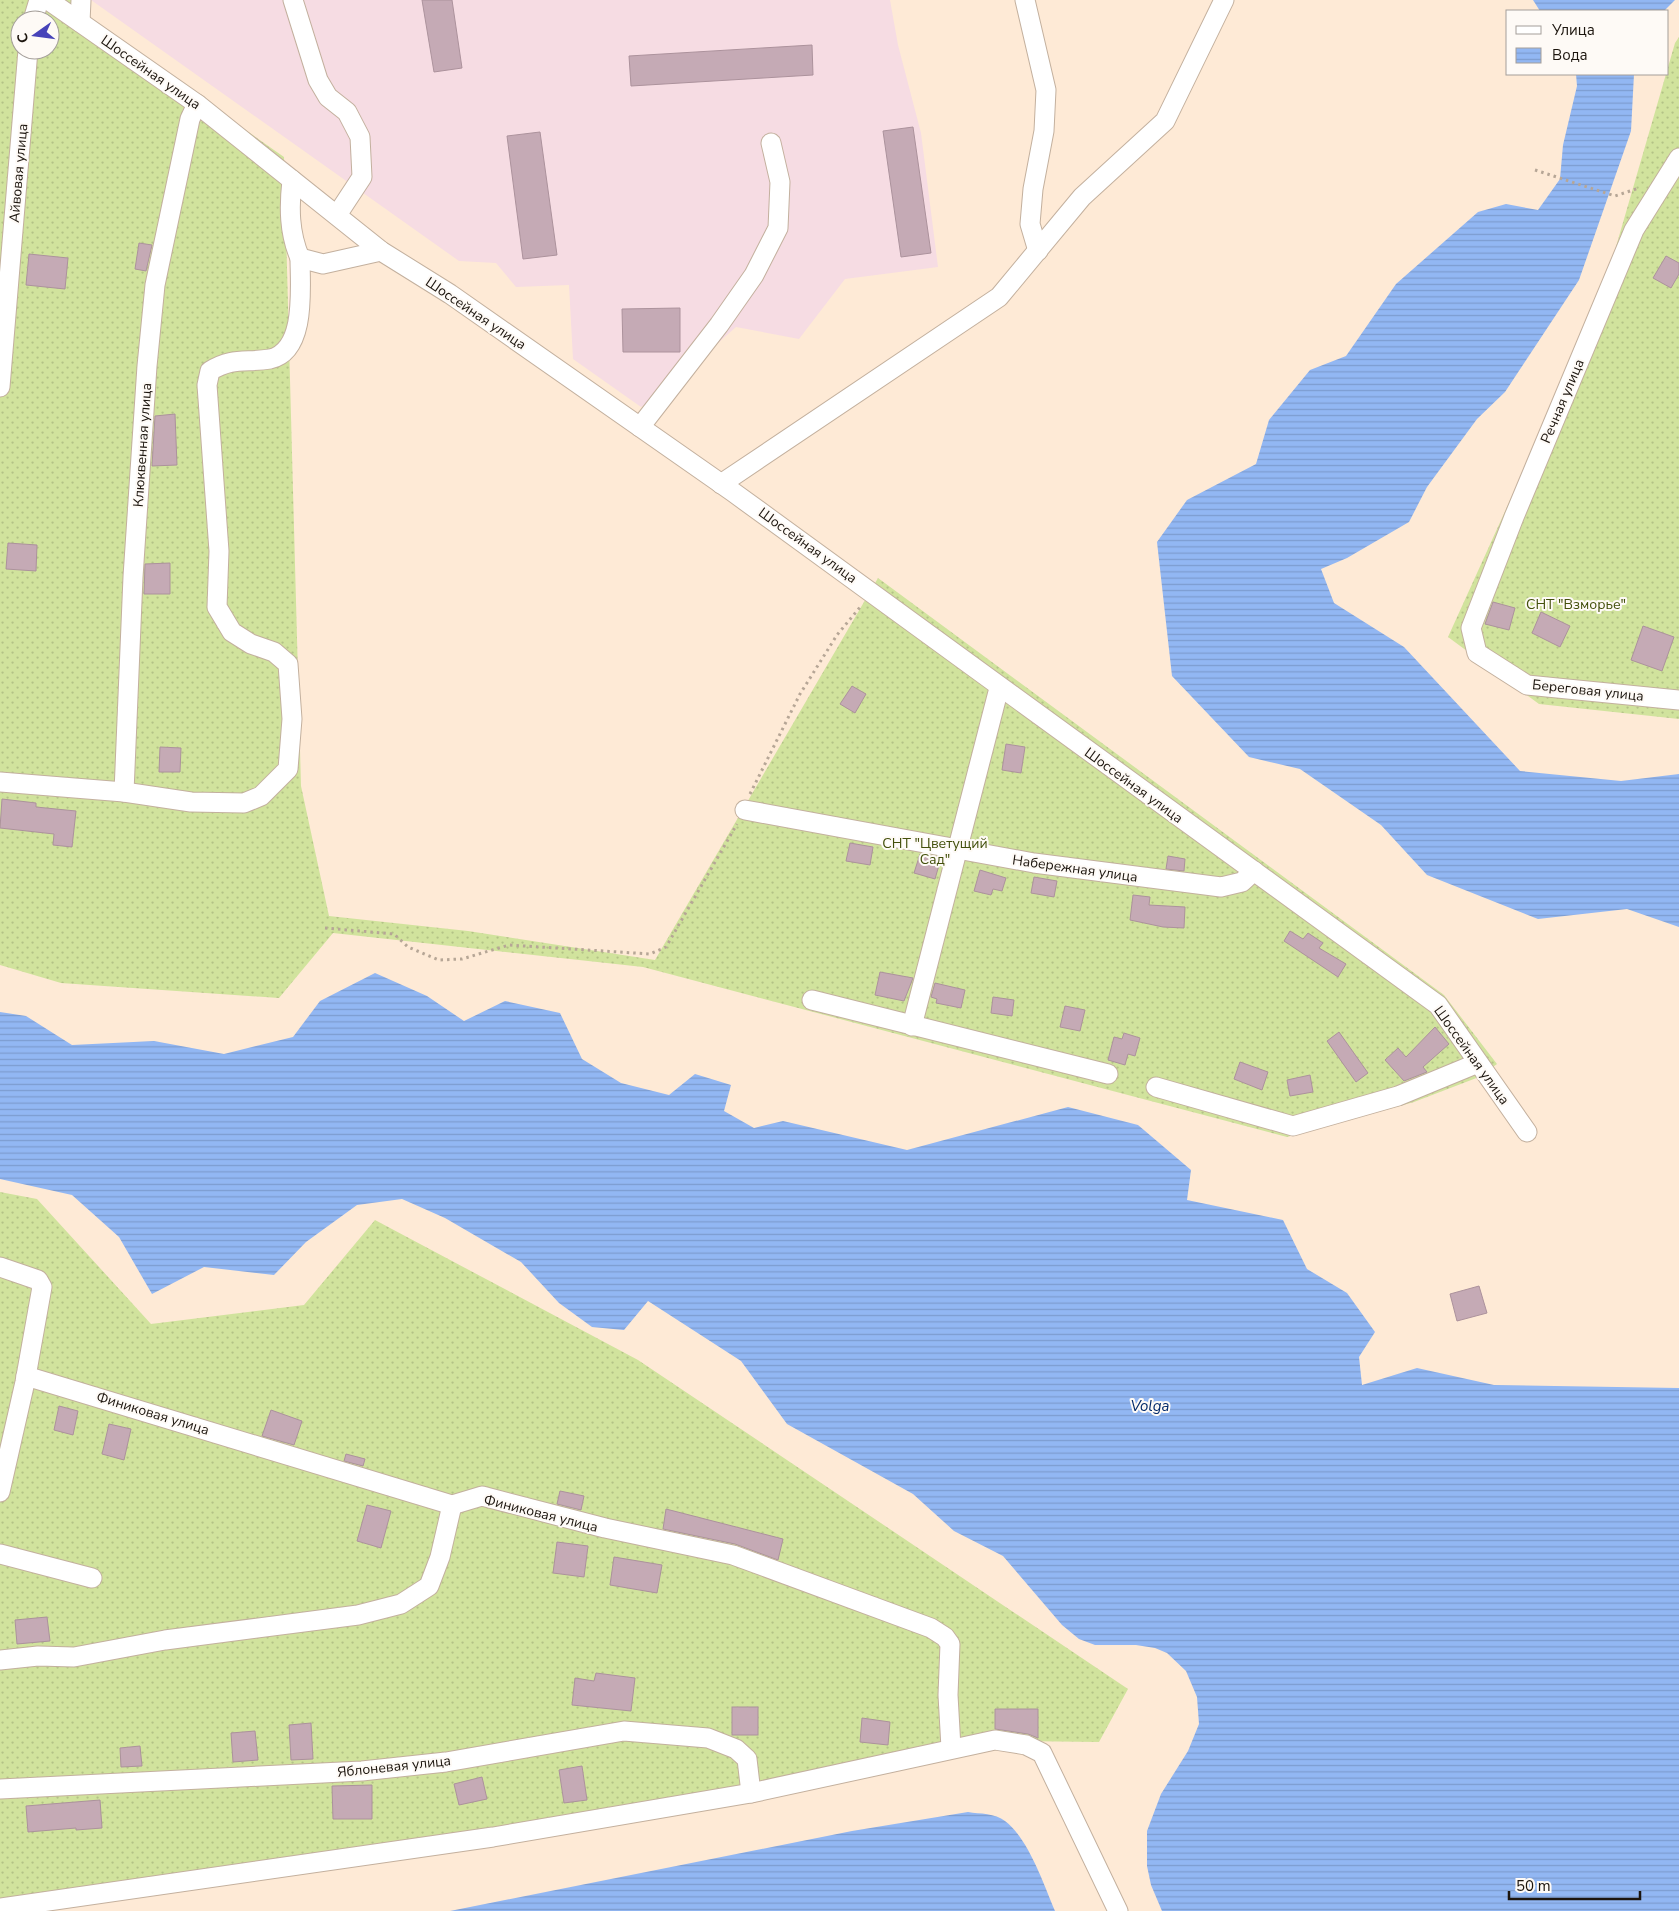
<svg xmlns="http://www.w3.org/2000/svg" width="1679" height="1911" viewBox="0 0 1679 1911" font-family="'Nunito Sans',sans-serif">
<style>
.industrial{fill:#f6dce3}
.grass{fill:url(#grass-dots);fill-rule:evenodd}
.water{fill:url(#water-rules)}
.building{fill:#c5aab5;stroke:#ac929c}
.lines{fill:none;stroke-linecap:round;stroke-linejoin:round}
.minor-casing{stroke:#c3b09e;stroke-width:21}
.path{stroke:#b6a696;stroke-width:3;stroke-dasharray:2.5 4;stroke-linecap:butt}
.minor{stroke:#fff;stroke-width:19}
.labels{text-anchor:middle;stroke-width:4;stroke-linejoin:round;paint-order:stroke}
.street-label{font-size:14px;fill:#1c150e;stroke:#fefaf6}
.park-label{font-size:14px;fill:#43500c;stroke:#fefaf6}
.water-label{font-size:15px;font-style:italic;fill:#042b6b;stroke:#fefaf6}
</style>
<defs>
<pattern id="grass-dots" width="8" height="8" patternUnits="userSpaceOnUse" patternTransform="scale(1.25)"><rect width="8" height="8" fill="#d1e39d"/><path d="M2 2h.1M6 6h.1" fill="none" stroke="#b3c286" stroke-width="1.8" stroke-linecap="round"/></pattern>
<pattern id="water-rules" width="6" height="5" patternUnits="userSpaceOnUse" patternTransform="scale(1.25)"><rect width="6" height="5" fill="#92b7f3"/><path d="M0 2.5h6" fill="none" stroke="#7d9ccf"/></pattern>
</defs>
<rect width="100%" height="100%" fill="#feead6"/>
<path class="industrial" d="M91 0H890L898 45 921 133 938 267 845 279 799 339 736 327 655 399 641 407 573 359 569 285 516 287 496 263 459 261Z"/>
<g class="grass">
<path d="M0 0H75V10L284 157 301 786 329 916 468 931 655 960 878 578 1444 995 1497 1064 1479 1077 1414 1102 1287 1137 643 967 333 933 279 998 61 983 0 965ZM20 20H50V50H20Z"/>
<path d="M1679 37V719L1539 704 1448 637 1600 302 1675 43Z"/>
<path d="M0 1192 37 1199 151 1324 304 1305 375 1220 638 1360 1128 1689 1099 1742 948 1740 706 1794 0 1911Z"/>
</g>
<g class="water">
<path d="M1533 0H1675L1664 11H1540Z"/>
<path d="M1576 74H1634L1631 131 1579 280 1505 392 1477 419 1427 487 1409 522 1347 558 1321 569 1334 603 1404 647 1520 771 1621 781 1679 774V927L1627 909 1538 919 1427 875 1381 825 1300 769 1249 757 1172 676 1157 542 1187 500 1256 464 1269 420 1310 370 1346 356 1396 284 1478 212 1506 204 1538 210 1560 179 1563 145 1577 86Z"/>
<path d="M375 973 427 996 464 1021 505 1001 560 1013 582 1059 621 1083 669 1095 695 1074 731 1085 724 1111 754 1128 783 1121 907 1150 1068 1107 1138 1125 1191 1170 1187 1200 1283 1220 1307 1269 1347 1293 1375 1332 1359 1357 1362 1385 1417 1368 1494 1385 1679 1388V1911H1162L1151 1885 1147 1866V1831L1161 1794 1188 1751 1199 1724 1197 1697 1186 1671 1167 1653 1155 1648 1136 1645H1095L1079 1639 1062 1625 1003 1556 954 1531 913 1494 787 1424 741 1361 648 1301 624 1330 592 1327 559 1303 521 1262 445 1218 402 1199 357 1205 306 1242 274 1275 204 1267 152 1294 119 1237 72 1195 0 1179V1012L26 1016 72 1045 154 1041 224 1054 293 1037 320 1001Z"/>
<path d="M968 1812C980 1814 995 1813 1005 1821 1028 1838 1044 1885 1055 1911H450L852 1831Z"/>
</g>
<g class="building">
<path d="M422 0H452L462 68 434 72Z"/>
<path d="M812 45 813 75 631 86 629 56Z"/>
<path d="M913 127 931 253 901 257 883 131Z"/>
<path d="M540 132 557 255 523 259 507 136Z"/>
<path d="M139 243 152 245 146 271 135 269Z"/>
<path d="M29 254 68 258 65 289 26 285Z"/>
<path d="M1666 256 1679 263V274L1671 288 1653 278Z"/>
<path d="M680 308V352H623L622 309Z"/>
<path d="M175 414 177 465 152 466 155 416Z"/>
<path d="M8 543 37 545 36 571 6 569Z"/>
<path d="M170 563V594H144L145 564Z"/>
<path d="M1493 602 1515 608 1509 630 1485 624Z"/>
<path d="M1541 612 1570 626 1560 647 1532 633Z"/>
<path d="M1643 626 1674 637 1662 671 1631 660Z"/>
<path d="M852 686 866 694 855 713 840 704Z"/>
<path d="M1006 744 1025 747 1021 773 1002 770Z"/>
<path d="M160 747 181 748 180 772H159Z"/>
<path d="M2 799 36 803V807L76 811 72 847 53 845 54 834 0 828Z"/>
<path d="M850 843 873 847 870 865 846 861Z"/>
<path d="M920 854 941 858 935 879 914 873Z"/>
<path d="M1168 856 1185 859 1184 871 1166 869Z"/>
<path d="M980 870 1006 878 1002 891 993 889 991 895 974 891Z"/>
<path d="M1034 877 1057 881 1054 897 1031 893Z"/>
<path d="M1133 895 1150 897 1149 905 1185 907 1184 928 1163 927 1130 920Z"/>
<path d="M1290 931 1303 939 1308 933 1323 943 1319 948 1346 964 1338 977 1284 941Z"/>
<path d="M880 972 913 978 904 1001 875 995Z"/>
<path d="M935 983 965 990 961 1008 936 1003 937 999 931 997Z"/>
<path d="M993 997 1014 1000 1012 1016 991 1013Z"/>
<path d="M1065 1006 1085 1010 1080 1031 1060 1027Z"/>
<path d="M1435 1027 1449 1044 1423 1067 1427 1072 1404 1081 1385 1060 1398 1048 1406 1057Z"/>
<path d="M1339 1032 1368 1073 1356 1082 1327 1041Z"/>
<path d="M1124 1033 1140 1038 1135 1056 1128 1054 1125 1065 1108 1060 1114 1037 1122 1039Z"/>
<path d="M1240 1062 1268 1072 1262 1090 1234 1079Z"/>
<path d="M1310 1075 1313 1092 1290 1096 1287 1080Z"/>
<path d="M1479 1286 1487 1313 1457 1321 1450 1294Z"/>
<path d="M59 1406 78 1411 73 1435 54 1430Z"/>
<path d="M271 1410 302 1421 294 1445 262 1436Z"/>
<path d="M109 1424 131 1429 124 1460 102 1454Z"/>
<path d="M346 1454 365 1459 363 1466 344 1461Z"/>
<path d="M560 1491 584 1496 581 1510 557 1504Z"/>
<path d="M367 1505 391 1511 381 1548 357 1541Z"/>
<path d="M666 1509 783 1539 778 1560 735 1544 663 1529Z"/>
<path d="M557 1542 588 1546 584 1577 553 1573Z"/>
<path d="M614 1557 662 1565 657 1593 610 1585Z"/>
<path d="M47 1617 50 1641 17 1644 15 1620Z"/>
<path d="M596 1673 635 1678 631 1711 572 1705 575 1678 594 1681Z"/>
<rect x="732" y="1707" width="26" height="28"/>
<path d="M995 1709H1038V1738L1028 1734 995 1729Z"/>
<path d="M862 1718 890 1722 888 1745 860 1742Z"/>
<path d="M311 1723 313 1759 291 1760 289 1725Z"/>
<path d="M255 1731 258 1760 233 1762 231 1733Z"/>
<path d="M140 1746 142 1766 121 1767 120 1748Z"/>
<path d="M582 1766 587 1800 564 1803 559 1770Z"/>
<path d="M482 1777 487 1799 459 1805 454 1784Z"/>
<path d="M372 1785V1819H333L332 1786Z"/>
<path d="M100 1800 102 1828 76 1830V1828L28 1832 26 1806Z"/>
</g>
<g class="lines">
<g class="minor-casing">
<g id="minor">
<path d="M48 0 197 104 381 251 450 294 733 492 1438 1005 1527 1132"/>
<path d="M293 0 318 80 328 97 347 112 360 137 362 177 337 215"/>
<path d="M1025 0 1046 90 1044 131 1033 189 1030 224 1038 251"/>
<path d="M33 20 39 0"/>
<path d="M80 22 81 0"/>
<path d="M1679 158 1634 230 1514 517 1471 628 1477 653 1527 685 1679 700"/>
<path d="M292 180C289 207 289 233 300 258L323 264 381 251"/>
<path d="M0 387 28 50"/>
<path d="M640 427 719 325 754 275 778 228 780 182 771 143"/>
<path d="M721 484 999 297 1082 197 1165 121 1224 0"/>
<path d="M0 782 124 792 191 802 244 803 261 796 288 769 292 719 288 664 274 652 251 644 232 632 217 607 219 551 207 385 210 371C233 357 245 363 270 359 307 351 300 286 300 258"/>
<path d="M124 792 133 577 147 366 155 285 190 119 197 104"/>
<path d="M745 810 1034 863 1221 887 1242 882 1254 871"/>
<path d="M812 1000 1108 1074"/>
<path d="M912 1026 999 688"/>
<path d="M1156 1087 1293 1126 1398 1096 1478 1063"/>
<path d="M0 1267 38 1280 42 1287 25 1382 0 1492"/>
<path d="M26 1376 452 1505 482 1496 605 1528 733 1555 931 1628 945 1637 950 1644 948 1695 951 1748"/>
<path d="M0 1554 92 1578"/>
<path d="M0 1660 38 1656 74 1657 165 1640 358 1615 401 1604 429 1586 440 1557 452 1505"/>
<path d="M0 1789 362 1771 446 1762 624 1731 708 1738 736 1749 747 1759 751 1793"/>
<path d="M0 1908 493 1837 751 1793 995 1740 1026 1745 1042 1753 1118 1911"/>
</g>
</g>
<g class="path">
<path d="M1535 170 1615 196 1639 188"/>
<path d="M750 794 800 694 837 635 861 606"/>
<path d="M325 928 394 934 408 947 439 960 462 959 509 945 650 954 666 947 737 824"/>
</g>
<use href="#minor" class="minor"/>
</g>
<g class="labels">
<g class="street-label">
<text transform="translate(151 72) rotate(35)" y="5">Шоссейная улица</text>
<text transform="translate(18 173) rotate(-85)" y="5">Айвовая улица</text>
<text transform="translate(476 313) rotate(34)" y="5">Шоссейная улица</text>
<text transform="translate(1562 401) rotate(-67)" y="5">Речная улица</text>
<text transform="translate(142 445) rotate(-86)" y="5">Клюквенная улица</text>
<text transform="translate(808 545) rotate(36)" y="5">Шоссейная улица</text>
<text transform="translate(1588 690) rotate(6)" y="5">Береговая улица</text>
<text transform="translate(1134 785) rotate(36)" y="5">Шоссейная улица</text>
<text transform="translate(1075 868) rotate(8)" y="5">Набережная улица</text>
<text transform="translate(1472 1055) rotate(54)" y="5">Шоссейная улица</text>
<text transform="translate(153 1413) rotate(17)" y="5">Финиковая улица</text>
<text transform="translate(541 1513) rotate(14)" y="5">Финиковая улица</text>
<text transform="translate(394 1766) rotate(-6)" y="5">Яблоневая улица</text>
</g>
<g class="park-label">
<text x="1576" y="609">СНТ "Взморье"</text>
<text x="935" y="848">СНТ "Цветущий<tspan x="935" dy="16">Сад"</tspan></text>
</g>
<g class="water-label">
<text x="1150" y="1411">Volga</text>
</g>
</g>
<rect x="1506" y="10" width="162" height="65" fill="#fefaf6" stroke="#a49e99"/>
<rect x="1516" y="26" width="25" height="8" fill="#ffffff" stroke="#a49e99"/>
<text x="1552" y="35" font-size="15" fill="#1c150e">Улица</text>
<rect x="1516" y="48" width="25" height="15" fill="url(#water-rules)" stroke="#a49e99"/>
<text x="1552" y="60" font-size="15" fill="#1c150e">Вода</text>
<g transform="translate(35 35) rotate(256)"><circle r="24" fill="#fefaf6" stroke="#a49e99"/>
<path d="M0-4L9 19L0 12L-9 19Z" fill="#4743b9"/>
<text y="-8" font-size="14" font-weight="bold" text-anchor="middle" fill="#1c150e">С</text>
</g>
<path d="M1509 1891v8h131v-8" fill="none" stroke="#1c150e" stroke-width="2.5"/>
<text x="1516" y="1891" font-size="15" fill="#1c150e" stroke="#fefaf6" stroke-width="4" paint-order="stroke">50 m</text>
</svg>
